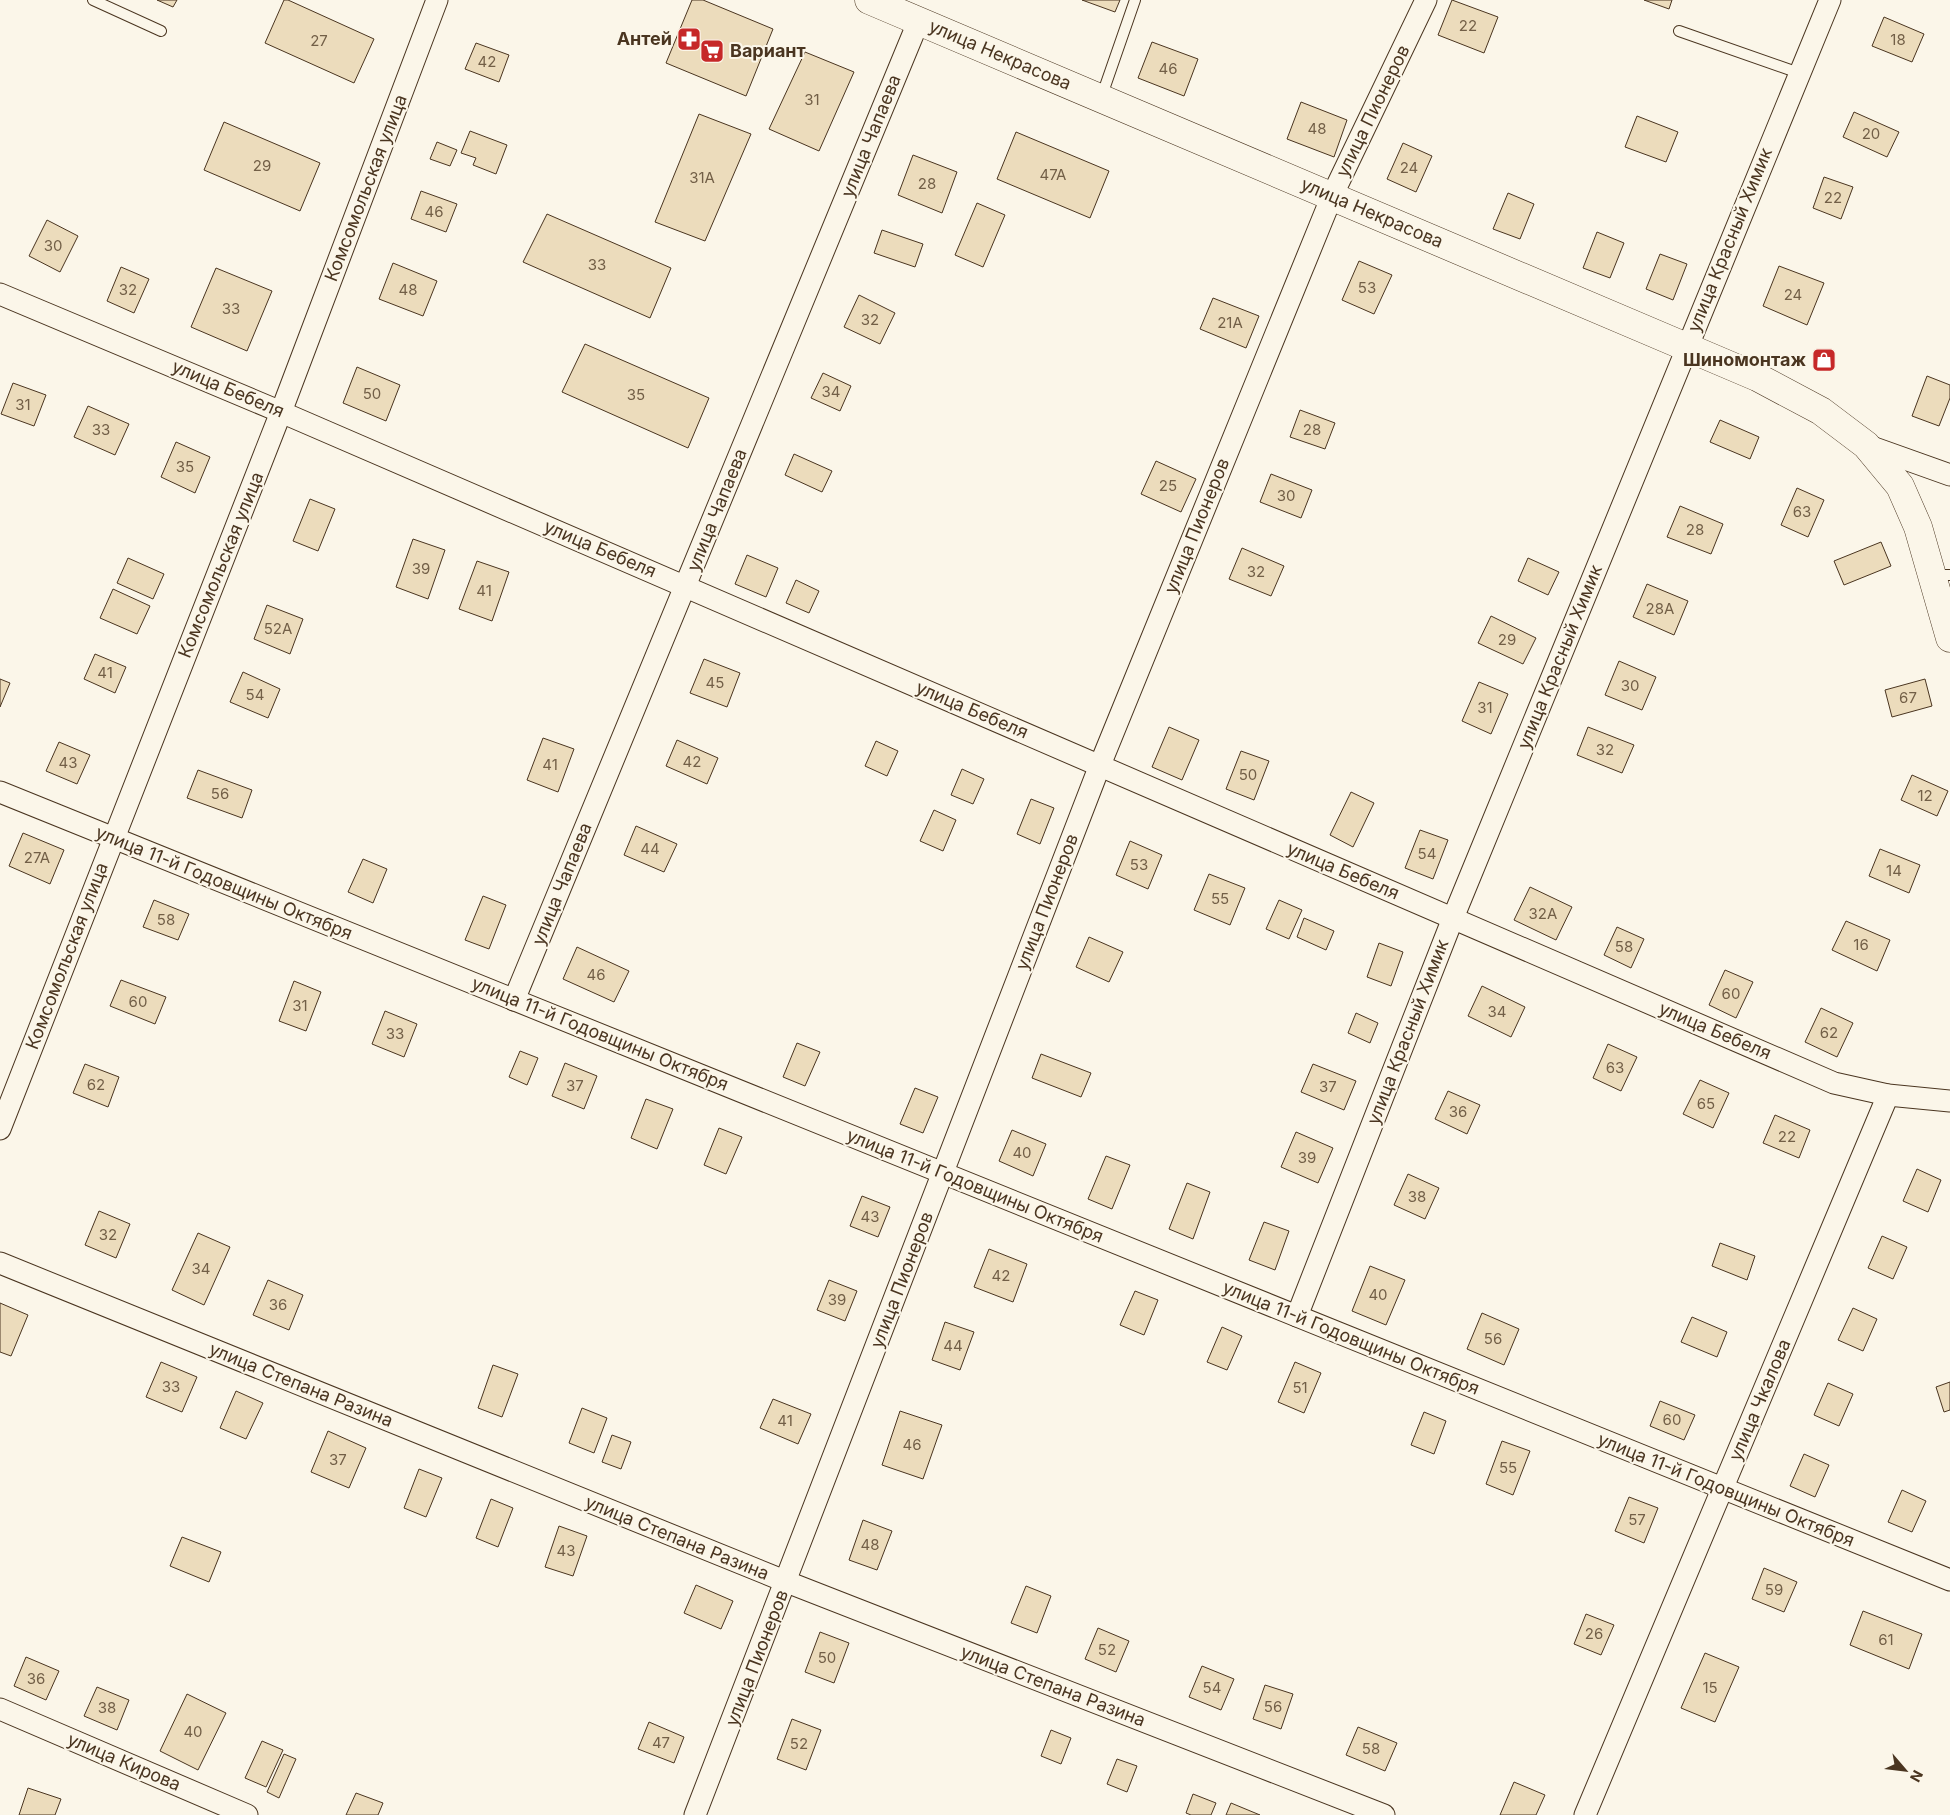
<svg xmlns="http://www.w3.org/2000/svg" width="1950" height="1815" viewBox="0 0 1950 1815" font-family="Inter,sans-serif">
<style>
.building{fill:#ecdcbc;stroke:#4a3520}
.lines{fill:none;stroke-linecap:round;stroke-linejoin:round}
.lane-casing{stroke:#4a3520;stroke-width:12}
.street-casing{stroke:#4a3520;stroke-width:23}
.secondary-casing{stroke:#4a3520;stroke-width:29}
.lane{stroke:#fbf6e9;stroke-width:10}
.street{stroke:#fbf6e9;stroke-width:21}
.secondary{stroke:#fbf6e9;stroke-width:28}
.labels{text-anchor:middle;stroke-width:4;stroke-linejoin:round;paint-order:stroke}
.number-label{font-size:15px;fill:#725f47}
.poi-label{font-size:18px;font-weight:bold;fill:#4a3520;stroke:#fbf6e9;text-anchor:end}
.street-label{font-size:18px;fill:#4a3520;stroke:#fbf6e9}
</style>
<rect width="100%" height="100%" fill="#fbf6e9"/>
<g class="building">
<path d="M157 0H177L173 7Z"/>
<path d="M284 0H288L374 39 354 83 265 43Z"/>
<path d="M692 0H703L773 29 746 96 666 63Z"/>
<path d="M1082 0H1120L1115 12Z"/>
<path d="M1452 0 1498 17 1484 53 1438 35Z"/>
<path d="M1644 0H1672L1669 9Z"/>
<path d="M1884 17 1924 34 1912 62 1872 46Z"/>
<path d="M1152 42 1198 59 1184 96 1138 78Z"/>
<path d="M476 43 509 55 499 82 465 69Z"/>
<path d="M805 52 854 72 819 151 769 129Z"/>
<path d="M1301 102 1347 120 1334 157 1287 139Z"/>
<path d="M1854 112 1899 132 1887 157 1843 137Z"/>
<path d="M699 114 751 134 705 241 655 222Z"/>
<path d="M1637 116 1678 132 1666 162 1625 147Z"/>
<path d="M224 122 320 163 300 211 204 170Z"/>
<path d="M470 131 507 145 496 174 473 165 476 158 461 153Z"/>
<path d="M1016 132 1109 171 1090 218 997 179Z"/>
<path d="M437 142 457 150 450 166 430 159Z"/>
<path d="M1403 143 1432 156 1416 192 1387 179Z"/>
<path d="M913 155 957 172 942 213 898 195Z"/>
<path d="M1824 177 1853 187 1841 219 1813 208Z"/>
<path d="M421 191 457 204 446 232 411 219Z"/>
<path d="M1508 193 1534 204 1520 239 1493 229Z"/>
<path d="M977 203 1005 215 983 267 955 255Z"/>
<path d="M547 214 671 268 650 318 523 262Z"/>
<path d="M47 220 78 236 60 272 29 256Z"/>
<path d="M882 230 923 244 915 267 874 253Z"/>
<path d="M1597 232 1624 243 1610 278 1583 268Z"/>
<path d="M1660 254 1687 264 1673 300 1646 289Z"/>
<path d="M1359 261 1392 275 1374 314 1342 300Z"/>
<path d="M393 263 437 281 423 316 379 299Z"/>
<path d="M1779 266 1824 283 1807 325 1763 306Z"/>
<path d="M121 267 149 279 134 313 107 301Z"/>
<path d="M216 268 272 291 247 351 191 327Z"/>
<path d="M859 295 895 313 880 344 844 327Z"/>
<path d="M1213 298 1259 316 1246 348 1200 329Z"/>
<path d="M585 344 709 398 688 448 562 392Z"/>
<path d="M357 367 400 385 386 421 343 403Z"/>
<path d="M823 373 851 386 840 411 811 398Z"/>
<path d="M1927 376 1950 385V398L1939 426 1912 416Z"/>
<path d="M13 383 46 395 34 426 1 414Z"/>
<path d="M88 406 129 424 115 455 74 437Z"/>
<path d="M1300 410 1335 423 1325 449 1290 437Z"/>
<path d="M1720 420 1759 437 1750 459 1710 442Z"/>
<path d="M176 442 210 457 195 493 161 477Z"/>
<path d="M794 454 832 471 822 492 785 475Z"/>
<path d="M1156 461 1196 479 1181 512 1141 494Z"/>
<path d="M1271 474 1312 490 1301 518 1260 502Z"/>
<path d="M1797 488 1824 500 1808 537 1781 525Z"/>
<path d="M310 499 335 509 318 551 293 541Z"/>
<path d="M1680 506 1723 524 1711 554 1667 537Z"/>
<path d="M413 539 445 550 428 599 396 587Z"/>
<path d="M1881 542 1891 566 1844 585 1834 561Z"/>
<path d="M1242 548 1284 566 1271 596 1229 579Z"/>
<path d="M747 555 778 568 766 597 735 584Z"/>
<path d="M128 558 164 574 153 599 117 583Z"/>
<path d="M1528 558 1559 572 1548 595 1518 581Z"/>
<path d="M477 561 509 572 492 621 459 609Z"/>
<path d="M796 580 819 591 809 613 786 603Z"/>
<path d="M1647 584 1688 601 1674 635 1633 617Z"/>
<path d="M113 589 150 606 137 634 100 618Z"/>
<path d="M267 605 303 619 290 654 254 639Z"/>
<path d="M1491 616 1536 638 1523 664 1478 643Z"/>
<path d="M95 654 126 667 115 693 84 679Z"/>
<path d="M704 659 740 673 727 707 690 693Z"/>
<path d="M1619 661 1656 677 1642 710 1605 695Z"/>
<path d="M243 672 280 689 268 718 230 702Z"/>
<path d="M0 679 10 683 0 707Z"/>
<path d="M1925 679 1932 706 1892 717 1885 690Z"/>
<path d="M1479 682 1508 694 1491 734 1462 721Z"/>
<path d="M1169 727 1199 740 1182 780 1152 767Z"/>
<path d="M1588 727 1634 745 1622 773 1577 755Z"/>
<path d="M543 738 574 749 558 792 527 780Z"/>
<path d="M677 740 718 758 707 784 666 766Z"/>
<path d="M876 741 898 751 887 776 865 766Z"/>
<path d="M59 742 90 755 77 784 46 771Z"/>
<path d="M1241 751 1269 761 1254 800 1226 789Z"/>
<path d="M962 769 984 779 973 804 951 795Z"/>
<path d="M198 770 252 790 242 818 187 798Z"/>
<path d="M1912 775 1948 791 1937 816 1901 800Z"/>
<path d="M1351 792 1374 803 1353 847 1330 835Z"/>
<path d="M1031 799 1054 808 1040 844 1017 834Z"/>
<path d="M934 810 956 820 943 851 920 841Z"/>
<path d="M636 826 677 844 664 872 624 855Z"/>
<path d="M1420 830 1448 840 1433 879 1405 868Z"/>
<path d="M23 833 64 850 50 884 9 866Z"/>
<path d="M1130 841 1162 855 1148 889 1116 875Z"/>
<path d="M1880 849 1920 865 1909 893 1869 876Z"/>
<path d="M363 859 387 869 373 903 348 892Z"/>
<path d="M1209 874 1245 888 1230 925 1194 910Z"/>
<path d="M1530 887 1572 907 1556 940 1514 920Z"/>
<path d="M483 896 506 905 489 949 465 940Z"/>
<path d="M154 900 189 914 178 940 143 927Z"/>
<path d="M1279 900 1302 910 1289 939 1266 929Z"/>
<path d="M1304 918 1334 931 1326 950 1297 937Z"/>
<path d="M1846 921 1890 940 1877 971 1832 950Z"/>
<path d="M1617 927 1644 939 1631 968 1604 955Z"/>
<path d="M1089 937 1123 952 1109 982 1076 967Z"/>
<path d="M1379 943 1403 952 1391 986 1367 977Z"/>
<path d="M577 947 629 971 614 1002 563 979Z"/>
<path d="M1725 970 1753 982 1736 1018 1709 1005Z"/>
<path d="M121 980 166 997 155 1024 110 1006Z"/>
<path d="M294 981 321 992 306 1031 279 1021Z"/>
<path d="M1482 986 1525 1007 1511 1037 1468 1016Z"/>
<path d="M1821 1008 1853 1023 1837 1057 1805 1042Z"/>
<path d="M385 1011 417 1024 404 1057 372 1044Z"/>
<path d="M1356 1013 1378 1023 1370 1043 1348 1033Z"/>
<path d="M797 1043 820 1052 805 1086 783 1077Z"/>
<path d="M1608 1044 1637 1057 1621 1091 1593 1078Z"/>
<path d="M520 1051 538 1058 527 1085 509 1077Z"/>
<path d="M1041 1054 1091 1073 1081 1097 1032 1078Z"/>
<path d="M565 1063 597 1076 584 1109 552 1096Z"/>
<path d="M85 1064 119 1077 108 1107 73 1093Z"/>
<path d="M1313 1064 1356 1081 1344 1110 1301 1092Z"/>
<path d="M1700 1080 1729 1093 1713 1128 1683 1114Z"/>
<path d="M915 1088 938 1097 923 1133 900 1124Z"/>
<path d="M1448 1091 1480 1105 1467 1134 1435 1119Z"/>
<path d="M646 1099 673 1109 657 1149 631 1138Z"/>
<path d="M1775 1115 1810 1130 1799 1158 1763 1143Z"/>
<path d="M719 1128 742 1137 726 1174 704 1165Z"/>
<path d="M1012 1130 1046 1144 1033 1176 999 1161Z"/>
<path d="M1296 1132 1333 1148 1318 1183 1281 1167Z"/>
<path d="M1106 1156 1130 1165 1112 1209 1088 1199Z"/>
<path d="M1917 1169 1941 1180 1928 1212 1903 1201Z"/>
<path d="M1408 1174 1439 1188 1425 1219 1394 1205Z"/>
<path d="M1187 1183 1210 1192 1193 1239 1169 1229Z"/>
<path d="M862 1196 890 1207 878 1237 850 1226Z"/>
<path d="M99 1211 130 1224 116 1258 85 1245Z"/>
<path d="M1264 1222 1289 1231 1275 1270 1249 1260Z"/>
<path d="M198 1233 230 1247 204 1305 172 1290Z"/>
<path d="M1882 1236 1907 1247 1893 1279 1868 1268Z"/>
<path d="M1720 1243 1755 1256 1747 1280 1712 1266Z"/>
<path d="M989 1249 1027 1264 1013 1302 974 1287Z"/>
<path d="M1370 1266 1405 1280 1386 1325 1352 1311Z"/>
<path d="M268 1280 303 1295 289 1330 253 1315Z"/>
<path d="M829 1280 857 1291 845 1321 817 1310Z"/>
<path d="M1135 1291 1158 1300 1144 1335 1120 1325Z"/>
<path d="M0 1303 28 1315 11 1356 0 1352Z"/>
<path d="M1853 1308 1877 1319 1863 1351 1838 1340Z"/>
<path d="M1482 1313 1519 1329 1504 1365 1467 1349Z"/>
<path d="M1692 1317 1727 1332 1717 1357 1681 1342Z"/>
<path d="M945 1322 974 1332 960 1370 932 1360Z"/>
<path d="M1222 1327 1242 1336 1227 1370 1207 1362Z"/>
<path d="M161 1362 197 1377 182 1412 146 1397Z"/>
<path d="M1295 1362 1321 1373 1304 1413 1278 1402Z"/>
<path d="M493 1365 518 1374 502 1417 478 1408Z"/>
<path d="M1950 1382V1410L1944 1412 1936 1387Z"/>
<path d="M1828 1383 1853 1394 1839 1426 1814 1415Z"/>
<path d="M236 1391 263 1403 246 1439 220 1428Z"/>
<path d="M773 1399 811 1414 798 1444 760 1428Z"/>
<path d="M1660 1401 1695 1415 1684 1440 1650 1426Z"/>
<path d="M582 1408 607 1418 594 1453 569 1443Z"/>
<path d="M900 1411 942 1425 923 1479 882 1465Z"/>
<path d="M1424 1412 1446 1421 1434 1454 1411 1445Z"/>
<path d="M328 1431 366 1448 349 1488 311 1472Z"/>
<path d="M612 1435 631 1442 621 1469 602 1462Z"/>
<path d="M1502 1441 1530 1451 1513 1495 1486 1484Z"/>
<path d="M1804 1454 1829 1465 1815 1497 1790 1486Z"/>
<path d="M419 1469 442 1478 426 1517 404 1508Z"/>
<path d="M1902 1490 1926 1501 1912 1532 1888 1522Z"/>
<path d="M1629 1497 1658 1508 1644 1543 1615 1531Z"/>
<path d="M491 1499 513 1508 498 1547 476 1538Z"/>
<path d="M863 1520 892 1531 877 1570 849 1560Z"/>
<path d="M559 1526 587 1536 573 1576 545 1567Z"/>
<path d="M182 1537 221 1552 209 1582 170 1566Z"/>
<path d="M1764 1568 1797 1582 1784 1612 1752 1599Z"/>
<path d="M696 1585 733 1601 721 1629 684 1613Z"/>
<path d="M1026 1586 1051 1596 1037 1633 1011 1623Z"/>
<path d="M1863 1611 1922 1634 1909 1669 1850 1645Z"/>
<path d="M1586 1614 1614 1625 1601 1655 1574 1644Z"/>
<path d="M1098 1628 1129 1641 1116 1672 1085 1659Z"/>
<path d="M820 1632 849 1643 834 1683 805 1672Z"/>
<path d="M1705 1653 1739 1667 1715 1722 1681 1708Z"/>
<path d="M26 1657 59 1671 46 1700 14 1686Z"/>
<path d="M1202 1666 1234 1679 1221 1710 1189 1697Z"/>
<path d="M1265 1685 1293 1694 1281 1729 1253 1719Z"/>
<path d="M97 1687 129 1700 117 1730 84 1716Z"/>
<path d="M187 1694 226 1713 198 1770 160 1751Z"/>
<path d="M792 1719 821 1730 806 1770 777 1759Z"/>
<path d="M649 1722 684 1737 674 1763 638 1749Z"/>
<path d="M1358 1727 1397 1743 1385 1771 1346 1755Z"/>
<path d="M1051 1730 1071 1738 1061 1764 1041 1756Z"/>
<path d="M262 1741 283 1750 266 1787 245 1778Z"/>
<path d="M284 1754 296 1759 279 1798 267 1792Z"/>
<path d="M1117 1759 1137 1766 1127 1792 1107 1784Z"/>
<path d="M1514 1782 1545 1795 1536 1815H1500Z"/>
<path d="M28 1788 61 1799 55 1815H19Z"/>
<path d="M356 1793 383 1803 378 1815H346Z"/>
<path d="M1193 1794 1216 1803 1211 1815H1191L1186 1813Z"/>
<path d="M1231 1803 1260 1815H1226Z"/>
</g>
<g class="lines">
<g class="lane-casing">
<g id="lane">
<path d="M93 0 161 31"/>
<path d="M1679 31 1799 73"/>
<path d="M1101 98 1135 0"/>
<path d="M1933 575H1950"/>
</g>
</g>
<g class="street-casing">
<g id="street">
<path d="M0 294 281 412 1834 1083 1888 1095 1950 1101"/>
<path d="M1866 445 1950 475"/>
<path d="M0 792 1950 1580"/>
<path d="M514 1000 919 20"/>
<path d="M0 1129 281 412 437 0"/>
<path d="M0 1263 787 1582 1384 1815"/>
<path d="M1297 1316 1453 918 1830 0"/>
<path d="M0 1709 247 1815"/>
<path d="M695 1815 1100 765 1332 196 1426 0"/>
<path d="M1585 1815 1888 1095"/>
</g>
</g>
<g class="secondary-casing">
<path id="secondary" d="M869 0 1757 377 1821 411 1866 445 1900 486 1918 527 1950 638"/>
</g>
<use href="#lane" class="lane"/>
<use href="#street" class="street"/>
<use href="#secondary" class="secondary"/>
</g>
<defs>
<g id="pharmacy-square" transform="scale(1.25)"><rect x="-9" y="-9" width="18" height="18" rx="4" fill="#c62828" stroke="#fbf6e9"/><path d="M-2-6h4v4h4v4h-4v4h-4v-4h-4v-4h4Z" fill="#fff"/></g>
<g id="supermarket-square" transform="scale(1.25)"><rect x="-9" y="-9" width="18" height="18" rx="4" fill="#c62828" stroke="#fbf6e9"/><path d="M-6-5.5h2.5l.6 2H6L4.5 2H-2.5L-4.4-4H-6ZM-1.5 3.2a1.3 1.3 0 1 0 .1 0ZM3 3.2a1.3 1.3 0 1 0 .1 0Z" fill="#fff"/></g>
<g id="shop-square" transform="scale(1.25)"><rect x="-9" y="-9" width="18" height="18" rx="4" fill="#c62828" stroke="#fbf6e9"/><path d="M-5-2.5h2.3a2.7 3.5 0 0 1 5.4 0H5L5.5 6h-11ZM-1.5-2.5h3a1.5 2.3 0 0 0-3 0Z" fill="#fff"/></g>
</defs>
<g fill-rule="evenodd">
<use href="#pharmacy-square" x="689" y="39"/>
<use href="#supermarket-square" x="712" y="51"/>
<use href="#shop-square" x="1824" y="360"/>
</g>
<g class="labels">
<g class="number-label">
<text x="1468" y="31">22</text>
<text x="1898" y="45">18</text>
<text x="319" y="46">27</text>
<text x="487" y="67">42</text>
<text x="1168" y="74">46</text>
<text x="812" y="105">31</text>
<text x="1317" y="134">48</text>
<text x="1871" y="139">20</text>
<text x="262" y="171">29</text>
<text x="1409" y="173">24</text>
<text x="1053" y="180">47А</text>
<text x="702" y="183">31А</text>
<text x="927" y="189">28</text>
<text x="1833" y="203">22</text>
<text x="434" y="217">46</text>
<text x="53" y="251">30</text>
<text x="597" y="270">33</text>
<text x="1367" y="293">53</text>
<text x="128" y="295">32</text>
<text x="408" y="295">48</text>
<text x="1793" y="300">24</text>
<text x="231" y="314">33</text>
<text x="870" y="325">32</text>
<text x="1230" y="328">21А</text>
<text x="831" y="397">34</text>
<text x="372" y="399">50</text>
<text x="636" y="400">35</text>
<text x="23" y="410">31</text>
<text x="101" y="435">33</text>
<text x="1312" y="435">28</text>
<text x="185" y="472">35</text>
<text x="1168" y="491">25</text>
<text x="1286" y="501">30</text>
<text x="1802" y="517">63</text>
<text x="1695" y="535">28</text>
<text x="421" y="574">39</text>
<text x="1256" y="577">32</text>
<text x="484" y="596">41</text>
<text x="1660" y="614">28А</text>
<text x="278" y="634">52А</text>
<text x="1507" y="645">29</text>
<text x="105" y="678">41</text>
<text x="715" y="688">45</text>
<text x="1630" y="691">30</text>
<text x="255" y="700">54</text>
<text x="1908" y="703">67</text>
<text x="1485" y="713">31</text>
<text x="1605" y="755">32</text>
<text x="692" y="767">42</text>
<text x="68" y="768">43</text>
<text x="550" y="770">41</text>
<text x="1248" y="780">50</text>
<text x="220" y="799">56</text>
<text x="1925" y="801">12</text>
<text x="650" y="854">44</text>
<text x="1427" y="859">54</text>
<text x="37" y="863">27А</text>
<text x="1139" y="870">53</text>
<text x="1894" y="876">14</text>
<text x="1220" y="904">55</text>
<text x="1543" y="919">32А</text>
<text x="166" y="925">58</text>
<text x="1861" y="950">16</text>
<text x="1624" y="952">58</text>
<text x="596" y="980">46</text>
<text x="1731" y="999">60</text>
<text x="138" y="1007">60</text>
<text x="300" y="1011">31</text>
<text x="1497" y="1017">34</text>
<text x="1829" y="1038">62</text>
<text x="395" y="1039">33</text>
<text x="1615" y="1073">63</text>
<text x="96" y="1090">62</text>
<text x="575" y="1091">37</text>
<text x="1328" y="1092">37</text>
<text x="1706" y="1109">65</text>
<text x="1458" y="1117">36</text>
<text x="1787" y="1142">22</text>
<text x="1022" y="1158">40</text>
<text x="1307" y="1163">39</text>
<text x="1417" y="1202">38</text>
<text x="870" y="1222">43</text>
<text x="108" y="1240">32</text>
<text x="201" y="1274">34</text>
<text x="1001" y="1281">42</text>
<text x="1378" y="1300">40</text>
<text x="837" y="1305">39</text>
<text x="278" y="1310">36</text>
<text x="1493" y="1344">56</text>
<text x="953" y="1351">44</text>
<text x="171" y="1392">33</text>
<text x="1300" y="1393">51</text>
<text x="1672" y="1425">60</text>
<text x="785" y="1426">41</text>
<text x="912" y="1450">46</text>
<text x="338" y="1465">37</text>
<text x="1508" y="1473">55</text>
<text x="1637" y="1525">57</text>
<text x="870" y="1550">48</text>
<text x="566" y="1556">43</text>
<text x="1774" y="1595">59</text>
<text x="1594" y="1639">26</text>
<text x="1886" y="1645">61</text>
<text x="1107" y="1655">52</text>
<text x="827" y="1663">50</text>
<text x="36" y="1684">36</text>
<text x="1212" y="1693">54</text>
<text x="1710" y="1693">15</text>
<text x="1273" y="1712">56</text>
<text x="107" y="1713">38</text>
<text x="193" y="1737">40</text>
<text x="661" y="1748">47</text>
<text x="799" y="1749">52</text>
<text x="1371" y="1754">58</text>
</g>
<g class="poi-label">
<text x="672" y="45">Антей</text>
<text x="730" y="57" text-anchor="start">Вариант</text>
<text x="1806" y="366">Шиномонтаж</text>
</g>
<g class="street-label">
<text transform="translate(1000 55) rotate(23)" y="6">улица Некрасова</text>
<text transform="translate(1373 111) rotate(-64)" y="6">улица Пионеров</text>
<text transform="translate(871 136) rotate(-68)" y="6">улица Чапаева</text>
<text transform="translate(366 188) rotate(-69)" y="6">Комсомольская улица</text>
<text transform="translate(1372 213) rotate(23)" y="6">улица Некрасова</text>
<text transform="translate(1730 240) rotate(-68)" y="6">улица Красный Химик</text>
<text transform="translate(228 389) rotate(23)" y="6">улица Бебеля</text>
<text transform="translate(717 510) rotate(-68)" y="6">улица Чапаева</text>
<text transform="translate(1197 526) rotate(-68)" y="6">улица Пионеров</text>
<text transform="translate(600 549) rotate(23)" y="6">улица Бебеля</text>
<text transform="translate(221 565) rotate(-68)" y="6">Комсомольская улица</text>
<text transform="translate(1560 657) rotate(-68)" y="6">улица Красный Химик</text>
<text transform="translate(972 710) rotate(23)" y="6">улица Бебеля</text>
<text transform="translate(1343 871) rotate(23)" y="6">улица Бебеля</text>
<text transform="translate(224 883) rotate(22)" y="6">улица 11-й Годовщины Октября</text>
<text transform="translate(562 884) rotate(-68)" y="6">улица Чапаева</text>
<text transform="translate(1047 902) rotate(-69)" y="6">улица Пионеров</text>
<text transform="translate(67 956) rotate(-69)" y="6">Комсомольская улица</text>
<text transform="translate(1715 1031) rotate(23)" y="6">улица Бебеля</text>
<text transform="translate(1408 1032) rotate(-69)" y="6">улица Красный Химик</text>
<text transform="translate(600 1034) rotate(22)" y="6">улица 11-й Годовщины Октября</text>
<text transform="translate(975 1186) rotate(22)" y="6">улица 11-й Годовщины Октября</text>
<text transform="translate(902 1280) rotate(-69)" y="6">улица Пионеров</text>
<text transform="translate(1351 1338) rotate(22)" y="6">улица 11-й Годовщины Октября</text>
<text transform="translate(301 1385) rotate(22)" y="6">улица Степана Разина</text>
<text transform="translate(1760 1400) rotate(-67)" y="6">улица Чкалова</text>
<text transform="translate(1726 1490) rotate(22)" y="6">улица 11-й Годовщины Октября</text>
<text transform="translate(677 1538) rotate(22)" y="6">улица Степана Разина</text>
<text transform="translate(757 1658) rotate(-69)" y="6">улица Пионеров</text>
<text transform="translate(1053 1686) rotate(21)" y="6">улица Степана Разина</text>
<text transform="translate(124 1762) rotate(23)" y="6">улица Кирова</text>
</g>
</g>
<g transform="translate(1905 1770) rotate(118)" stroke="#fbf6e9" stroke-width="4" paint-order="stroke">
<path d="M0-4L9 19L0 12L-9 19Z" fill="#4a3520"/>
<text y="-8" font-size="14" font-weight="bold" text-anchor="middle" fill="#4a3520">N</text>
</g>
</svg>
